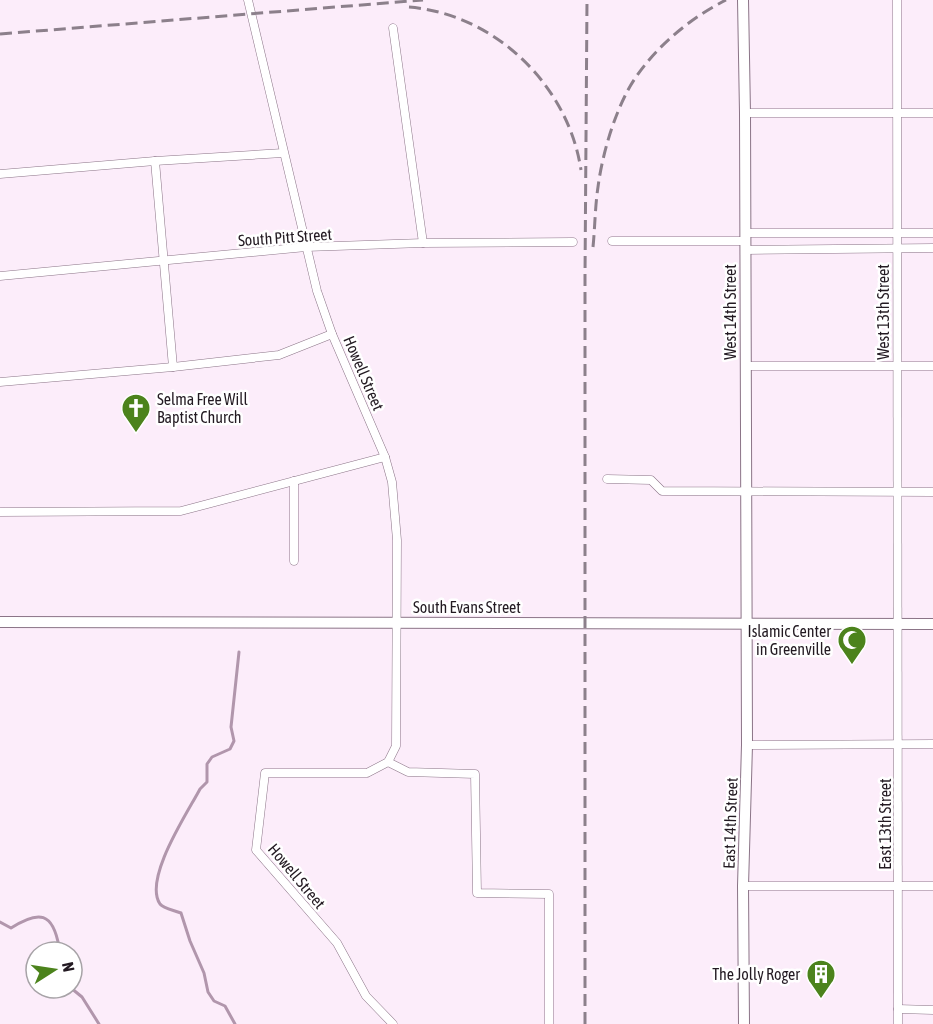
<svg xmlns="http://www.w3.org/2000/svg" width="933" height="1024" viewBox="0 0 933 1024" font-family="'Asap Condensed',sans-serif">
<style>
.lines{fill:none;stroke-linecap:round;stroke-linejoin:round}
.stream{stroke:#b196ac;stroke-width:3}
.street-casing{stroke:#8b7487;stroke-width:9}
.secondary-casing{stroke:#8b7487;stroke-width:12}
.street{stroke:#fff;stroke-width:8}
.secondary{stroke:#fff;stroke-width:10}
.rail{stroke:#8c808b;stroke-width:3;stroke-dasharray:12 6;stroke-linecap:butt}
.labels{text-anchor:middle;stroke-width:5;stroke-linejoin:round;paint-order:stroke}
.street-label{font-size:16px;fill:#231a22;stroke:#fff}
.poi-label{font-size:16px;fill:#231a22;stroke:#fff;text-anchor:end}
</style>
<rect width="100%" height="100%" fill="#fcedfa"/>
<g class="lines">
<g class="stream">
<path d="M0 922 11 928C39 910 53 912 59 947L53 952"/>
<path d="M71 988 82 997 99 1024"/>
<path d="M235 1024 225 1006 214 1001 208 992 204 973 190 941 181 913C174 910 164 909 160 904 143 879 188 812 200 789L207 782V764L212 757 230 749 234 741 231 727 239 652"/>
</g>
<g class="street-casing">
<g id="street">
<path d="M248 0 317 291 332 334 385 457 392 482 397 540 396 746 388 762 367 773H265L256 850 337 943 366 996 393 1024"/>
<path d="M897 0 898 1024"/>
<path d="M393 28 423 243"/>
<path d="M745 113H933"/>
<path d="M155 161 173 367"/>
<path d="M0 174 155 161 283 153"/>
<path d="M745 233H933"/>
<path d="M612 241H745"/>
<path d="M745 250 933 248"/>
<path d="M0 276 306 247 423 243 573 242"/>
<path d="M745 366H933"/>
<path d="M0 382 173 367 279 355 332 334"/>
<path d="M607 479 651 480 662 491 933 492"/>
<path d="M0 512 181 511 385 457"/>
<path d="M294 561V481"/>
<path d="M747 745 933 744"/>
<path d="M388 762 408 772 475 774 477 893 549 894V1024"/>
<path d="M743 886H933"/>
<path d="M898 1009 933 1010"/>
</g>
</g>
<g class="secondary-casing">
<g id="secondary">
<path d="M743 0 745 113 747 745 743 886 744 1024"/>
<path d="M0 622 933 624"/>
</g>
</g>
<use href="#street" class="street"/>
<use href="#secondary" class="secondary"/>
<g class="rail">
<path d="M409 7C494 14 568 84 581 170"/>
<path d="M0 34 423 0"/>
<path d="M593 247C595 227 595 207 598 187 602 156 613 118 628 90 649 52 688 19 726 0"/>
<path d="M585 1024V277L587 0"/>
</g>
</g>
<defs>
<g id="church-pin" transform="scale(1.5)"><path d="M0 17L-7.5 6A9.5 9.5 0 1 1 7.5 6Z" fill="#4c831c" stroke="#fff"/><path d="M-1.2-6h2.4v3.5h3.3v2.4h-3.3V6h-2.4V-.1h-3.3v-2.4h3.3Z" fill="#fff"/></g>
<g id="mosque-pin" transform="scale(1.5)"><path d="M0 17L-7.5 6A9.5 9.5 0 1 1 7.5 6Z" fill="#4c831c" stroke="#fff"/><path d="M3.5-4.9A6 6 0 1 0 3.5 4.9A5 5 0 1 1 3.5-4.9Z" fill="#fff"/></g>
<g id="building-pin" transform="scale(1.5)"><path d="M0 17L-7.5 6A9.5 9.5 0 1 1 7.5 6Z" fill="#4c831c" stroke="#fff"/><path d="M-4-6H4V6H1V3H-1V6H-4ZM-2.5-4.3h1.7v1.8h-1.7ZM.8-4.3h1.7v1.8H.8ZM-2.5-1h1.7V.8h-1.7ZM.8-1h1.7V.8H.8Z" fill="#fff"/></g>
</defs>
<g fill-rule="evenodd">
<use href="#church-pin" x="136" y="408"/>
<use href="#mosque-pin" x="852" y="640"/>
<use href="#building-pin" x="821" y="974"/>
</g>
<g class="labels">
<g class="street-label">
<text transform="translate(285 237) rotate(-4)" y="6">South Pitt Street</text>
<text transform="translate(730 312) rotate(-90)" y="6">West 14th Street</text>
<text transform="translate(883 312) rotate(-90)" y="6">West 13th Street</text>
<text transform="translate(364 373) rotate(67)" y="6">Howell Street</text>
<text x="467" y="613">South Evans Street</text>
<text transform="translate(730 823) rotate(-88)" y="6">East 14th Street</text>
<text transform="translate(885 824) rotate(-90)" y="6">East 13th Street</text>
<text transform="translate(297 876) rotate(50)" y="6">Howell Street</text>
</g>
<g class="poi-label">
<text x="157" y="405" text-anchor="start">Selma Free Will<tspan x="157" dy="18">Baptist Church</tspan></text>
<text x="831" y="637">Islamic Center<tspan x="831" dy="18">in Greenville</tspan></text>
<text x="800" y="980">The Jolly Roger</text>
</g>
</g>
<g transform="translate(54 970) rotate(78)"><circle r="28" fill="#ffffff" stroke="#a7a3a7" stroke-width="1.5"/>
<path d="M0-4.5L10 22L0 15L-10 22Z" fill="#4c831c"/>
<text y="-9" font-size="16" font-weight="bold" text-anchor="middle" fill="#231a22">N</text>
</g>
</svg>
